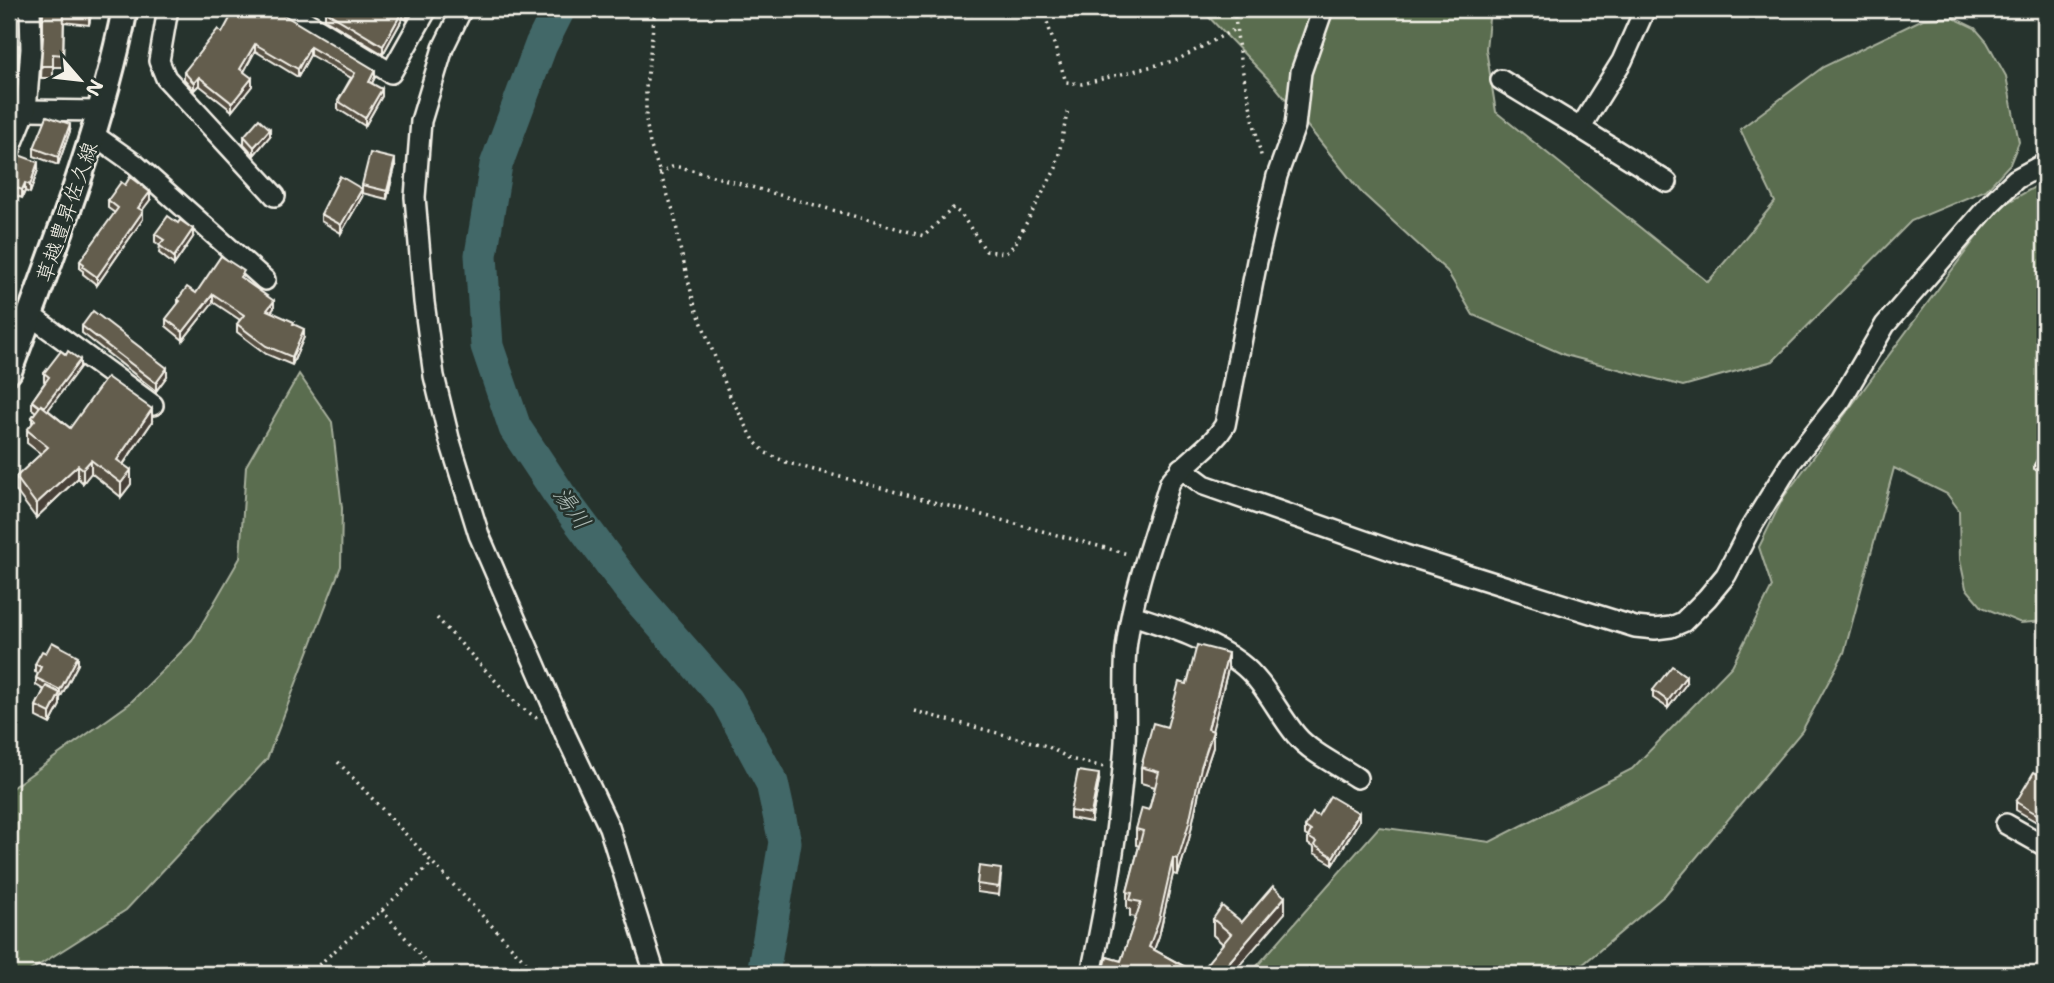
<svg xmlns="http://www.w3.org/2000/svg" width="2054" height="983" viewBox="0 0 2054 983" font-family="'Shantell Sans','Klee One',sans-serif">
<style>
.green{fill:#5a6d50;stroke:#a7af9c;stroke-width:2}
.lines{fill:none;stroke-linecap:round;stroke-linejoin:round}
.river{stroke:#436768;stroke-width:33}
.minor-casing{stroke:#f4f1e8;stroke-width:24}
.major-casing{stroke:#f4f1e8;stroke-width:30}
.path{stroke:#f4f1e8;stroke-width:3.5;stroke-dasharray:2 5;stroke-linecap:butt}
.minor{stroke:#26332d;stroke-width:19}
.major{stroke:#26332d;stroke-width:24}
.wall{fill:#565043;stroke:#f4f1e8;stroke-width:2}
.shaded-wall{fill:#464137;stroke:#f4f1e8;stroke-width:2}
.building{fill:#645d4e;stroke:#f4f1e8;stroke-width:2}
.labels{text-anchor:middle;stroke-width:5;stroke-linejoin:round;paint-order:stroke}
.street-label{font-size:21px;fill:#f4f1e8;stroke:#26332d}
.water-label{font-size:23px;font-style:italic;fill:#adbab5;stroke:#26332d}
</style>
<rect width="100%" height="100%" fill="#26332d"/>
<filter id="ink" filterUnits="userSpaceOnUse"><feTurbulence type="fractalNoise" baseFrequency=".0143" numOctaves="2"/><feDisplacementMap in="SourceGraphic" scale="14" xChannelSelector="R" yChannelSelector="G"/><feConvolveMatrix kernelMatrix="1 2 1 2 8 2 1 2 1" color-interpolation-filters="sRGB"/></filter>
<g filter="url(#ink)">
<g class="green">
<path d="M1201 9H1490L1486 49 1496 112 1708 282 1775 202 1740 129 1823 67 1923 19 1954 18 1975 28 1987 42 2006 76 2019 142 2010 164 1986 190 1911 221 1773 361 1683 386 1565 355 1473 315 1447 271 1360 191 1275 86Z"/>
<path d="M2045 181V621L2021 623 1982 607 1966 588 1960 560 1959 510 1947 494 1894 468 1844 653 1802 731 1665 895 1575 971 1553 974H1250L1379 827 1490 842 1632 769 1732 666 1772 587 1759 547 1783 498 1998 208Z"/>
<path d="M299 374 332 422 342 508 341 566 267 759 126 910 25 974H9V790L129 704 192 641 240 558 246 466Z"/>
</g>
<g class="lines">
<path class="river" d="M559 9 541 45 496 165 481 255 487 346 515 428 559 494 629 588 727 700 772 783 785 842 763 974"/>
<g class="minor-casing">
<g id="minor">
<path d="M168 9 159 61 166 78 275 196"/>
<path d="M285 9 391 73 427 9"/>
<path d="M462 9 443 48 421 121 415 197 424 302 434 376 449 438 479 535 566 736 609 827 655 974"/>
<path d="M1645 9 1622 61 1580 128 1667 182"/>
<path d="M1501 80 1580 128"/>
<path d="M26 110 101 111"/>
<path d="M94 135 135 164 265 280"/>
<path d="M9 152 26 110 31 49 30 9"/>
<path d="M30 315 153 405"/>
<path d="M1181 468 1204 485 1405 555 1635 627 1655 629 1671 627 1683 622 1707 598 1726 575 1750 529 1792 461 1841 400 1885 325 1991 203 2016 179 2038 167 2045 166"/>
<path d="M1132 615C1169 627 1208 639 1240 663 1264 681 1277 712 1296 735 1311 753 1338 765 1357 778"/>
<path d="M2006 824 2045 846"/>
<path d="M1091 974C1107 899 1120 820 1125 742 1127 709 1122 674 1127 641 1134 588 1155 533 1170 482 1187 460 1211 448 1225 425L1257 261 1277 176 1295 126 1301 72 1323 9"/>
</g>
</g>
<g class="major-casing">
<path id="major" d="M9 371C53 252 100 134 125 9"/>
</g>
<g class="path">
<path d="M655 9 646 88V120L650 144 674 213 680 248 694 303 730 396 755 442 766 453 788 463 1128 554"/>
<path d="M897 9 901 14 939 19 1000 9"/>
<path d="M1043 9 1066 82 1082 84 1177 60 1237 28"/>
<path d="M1234 9 1240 59 1262 160"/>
<path d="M659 174 674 166 688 169 924 236 953 208 961 214 986 251 1006 253 1015 244 1056 168 1068 109"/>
<path d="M437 618 518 705 538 719"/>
<path d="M914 711 1047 746 1070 759 1104 767"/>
<path d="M338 762 537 974"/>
<path d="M382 910 436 974"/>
<path d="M308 974 382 910 433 862"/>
</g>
<use href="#minor" class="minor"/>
<use href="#major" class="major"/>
</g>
<g class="wall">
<path d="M42 9H92L89 25 64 22 63 67H53V78H41L43 40Z"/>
<path d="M326 9H413L407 20 403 18 383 54 325 19V11Z"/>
<path d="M1952 9H1981V15L1953 16Z"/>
<path d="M279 12 375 77 372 83 382 96 365 126 338 109V101L351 78 310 55 298 77 255 51 244 72 252 86 232 111 199 85 194 90 184 79V72L222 33Z"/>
<path d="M9 43 18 53 17 76 13 75 12 78 9 77Z"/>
<path d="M70 131 58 165 34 156V148Z"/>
<path d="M244 136H270L254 155 244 144Z"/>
<path d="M395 167 387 199 362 193V185Z"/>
<path d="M38 170 30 193 25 191 22 198 9 193V176Z"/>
<path d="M362 197 341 233 321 221V214Z"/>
<path d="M108 200H150L142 210 143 219 97 285 83 274V271L80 269V261L115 213 108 208Z"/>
<path d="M155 234 193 237 174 265 159 253 160 245 155 242Z"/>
<path d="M243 279 274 308 271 312 294 325 304 337 292 365 266 354 237 332V324L240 320 213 302 183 340 166 326V319L178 304V299Z"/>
<path d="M82 326 167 376 156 391 82 333Z"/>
<path d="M80 367 48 410 70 428 152 422 123 465 131 484 121 497 91 473 83 483 78 478 36 518 16 491V477L41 454 27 443V430L32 424V417L36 412 32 409V401L45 382 44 381V373Z"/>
<path d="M2045 449V475L2034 469V465Z"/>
<path d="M46 653 78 664 60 698V705L50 724 36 717V706L44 690 36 685V678L38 673 35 672V664Z"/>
<path d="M1228 669 1212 730 1213 747 1201 783 1189 839 1178 875 1173 874 1159 936 1154 950 1198 974H1103L1107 957 1121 961 1136 917 1130 916V909L1127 908V892L1139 846 1136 845V829L1149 810 1155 787 1141 783V767L1167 727 1187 684Z"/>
<path d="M1686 684 1668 708 1653 698V690Z"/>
<path d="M2045 779V818H2044L2040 824 2016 810V802Z"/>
<path d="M1099 782 1091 822 1070 818V811Z"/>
<path d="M1318 816 1359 821 1333 864 1314 853V848L1308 844V837L1305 835V827Z"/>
<path d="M1001 876 999 895 977 892V884Z"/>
<path d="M1285 913 1223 944 1213 935V919L1242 922Z"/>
</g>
<g class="shaded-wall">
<path d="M90 9H92L89 25V13Z"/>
<path d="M409 9H413L407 20V13Z"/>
<path d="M403 10V18L383 54V46Z"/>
<path d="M255 44V51L240 77V69Z"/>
<path d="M310 47V55L298 77V69Z"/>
<path d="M375 70V77L369 89V82Z"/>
<path d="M199 77V85L194 90V83Z"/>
<path d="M252 78V86L232 111V103Z"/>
<path d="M382 89V96L365 126V118Z"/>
<path d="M70 124V131L58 165V157Z"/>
<path d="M270 129V136L254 155V147Z"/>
<path d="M395 159V167L387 199V191Z"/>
<path d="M38 162V170L30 193V185Z"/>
<path d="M25 183V191L22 198V190Z"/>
<path d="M362 189V197L341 233V225Z"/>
<path d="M150 192V200L138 216V208Z"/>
<path d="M143 211V219L97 285V277Z"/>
<path d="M193 229V237L174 265V257Z"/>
<path d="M213 294V302L183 340V332Z"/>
<path d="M274 301V308L267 318V310Z"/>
<path d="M304 329V337L292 365V357Z"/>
<path d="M80 360V367L43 417V409Z"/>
<path d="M167 368V376L156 391V383Z"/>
<path d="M152 409V422L117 473V460Z"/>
<path d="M91 460V473L83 483V469Z"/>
<path d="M78 465V478L36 518V504Z"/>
<path d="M131 470V484L121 497V483Z"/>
<path d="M1228 653V669L1209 743 1213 731V747L1201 783 1189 839 1178 875V859L1208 729Z"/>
<path d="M78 656V664L60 698V705L50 724V713L60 693V690Z"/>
<path d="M1686 676V684L1668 708V701Z"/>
<path d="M1099 774V782L1091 822V814Z"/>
<path d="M2044 810V818L2040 824V816Z"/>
<path d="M1359 813V821L1333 864V857Z"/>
<path d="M1173 858V874L1159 936 1149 963V947Z"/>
<path d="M1285 897V913L1232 974H1219Z"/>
</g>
<g class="building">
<path d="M43 9H90L89 13 64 9 63 55 53 54V66H41L43 37Z"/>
<path d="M235 9H276L279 12 375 70 369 82 382 89 365 118 338 101 355 73 310 47 298 69 255 44 240 69 252 78 232 103 199 77 194 83 184 72 218 29 222 33Z"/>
<path d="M326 9H409L407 13 403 10 383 46 325 11Z"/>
<path d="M9 43 18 45 17 68H13L12 70 9 69Z"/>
<path d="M47 116 70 124 58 157 34 148Z"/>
<path d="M259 119 270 129 254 147 244 136Z"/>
<path d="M370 153 395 159 387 191 362 185Z"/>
<path d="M16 154 38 162 30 185 25 183 22 190 9 185V176Z"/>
<path d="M340 176 362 189 341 225 321 214Z"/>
<path d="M130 177 150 192 138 208 143 211 97 277 83 267 84 264 80 261 118 208 108 200 121 182 125 185Z"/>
<path d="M168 216 178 223 180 220 193 229 174 257 159 245 164 240 155 234Z"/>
<path d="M221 256 244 271 240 277 274 301 267 310 294 322 293 324 304 329 292 357 266 346 237 324 244 315 213 294 183 332 166 319 180 301 178 299 187 287 196 293Z"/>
<path d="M93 311 167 368 156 383 82 326Z"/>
<path d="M61 351 66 355 68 351 80 360 44 407 41 405 40 407 32 401 49 377 44 373Z"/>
<path d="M107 377 152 409 117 460 131 470 121 483 91 460 83 469 78 465 36 504 16 477 48 447 27 430 35 420 32 417 41 405 70 428Z"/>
<path d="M2043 448 2045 449V471L2034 465Z"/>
<path d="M52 642 78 656 60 690 36 678 41 667 35 664 42 651 46 653Z"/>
<path d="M1197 645 1228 653 1208 729 1213 731 1201 767 1189 823 1178 859 1173 858 1159 920 1149 947 1198 974H1109L1103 973 1107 957 1121 961 1141 902 1130 900 1132 893 1127 892 1143 831 1136 829 1142 808 1149 810 1159 772 1141 767 1153 723 1167 727 1179 682 1187 684Z"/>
<path d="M1672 666 1686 676 1668 701 1653 690Z"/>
<path d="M46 686 60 693 50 713 36 706Z"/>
<path d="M1078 771 1099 774 1091 814 1070 811Z"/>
<path d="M2034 772 2045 779V811L2044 810 2040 816 2016 802Z"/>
<path d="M1330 796 1359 813 1333 857 1314 845 1316 842 1308 837 1311 831 1305 827 1313 813 1318 816Z"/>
<path d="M979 866 1001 869 999 887 977 884Z"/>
<path d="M1273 886 1285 897 1219 974H1198L1231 934 1213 919 1222 906 1242 922Z"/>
</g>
</g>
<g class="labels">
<g class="street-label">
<text transform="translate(67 212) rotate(-71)" y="7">草越豊昇佐久線</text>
</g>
<g class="water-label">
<text transform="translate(572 508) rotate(55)" y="8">湯川</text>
</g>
</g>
<rect width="2054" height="983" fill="none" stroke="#26332d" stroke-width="35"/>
<rect x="18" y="18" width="2019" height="948" fill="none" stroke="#f4f1e8" stroke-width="2.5" filter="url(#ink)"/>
<g transform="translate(80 80) rotate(118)" stroke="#26332d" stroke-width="5" paint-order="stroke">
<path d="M0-5L12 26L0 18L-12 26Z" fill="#f4f1e8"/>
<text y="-10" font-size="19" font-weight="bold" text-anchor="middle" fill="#f4f1e8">N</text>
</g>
</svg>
